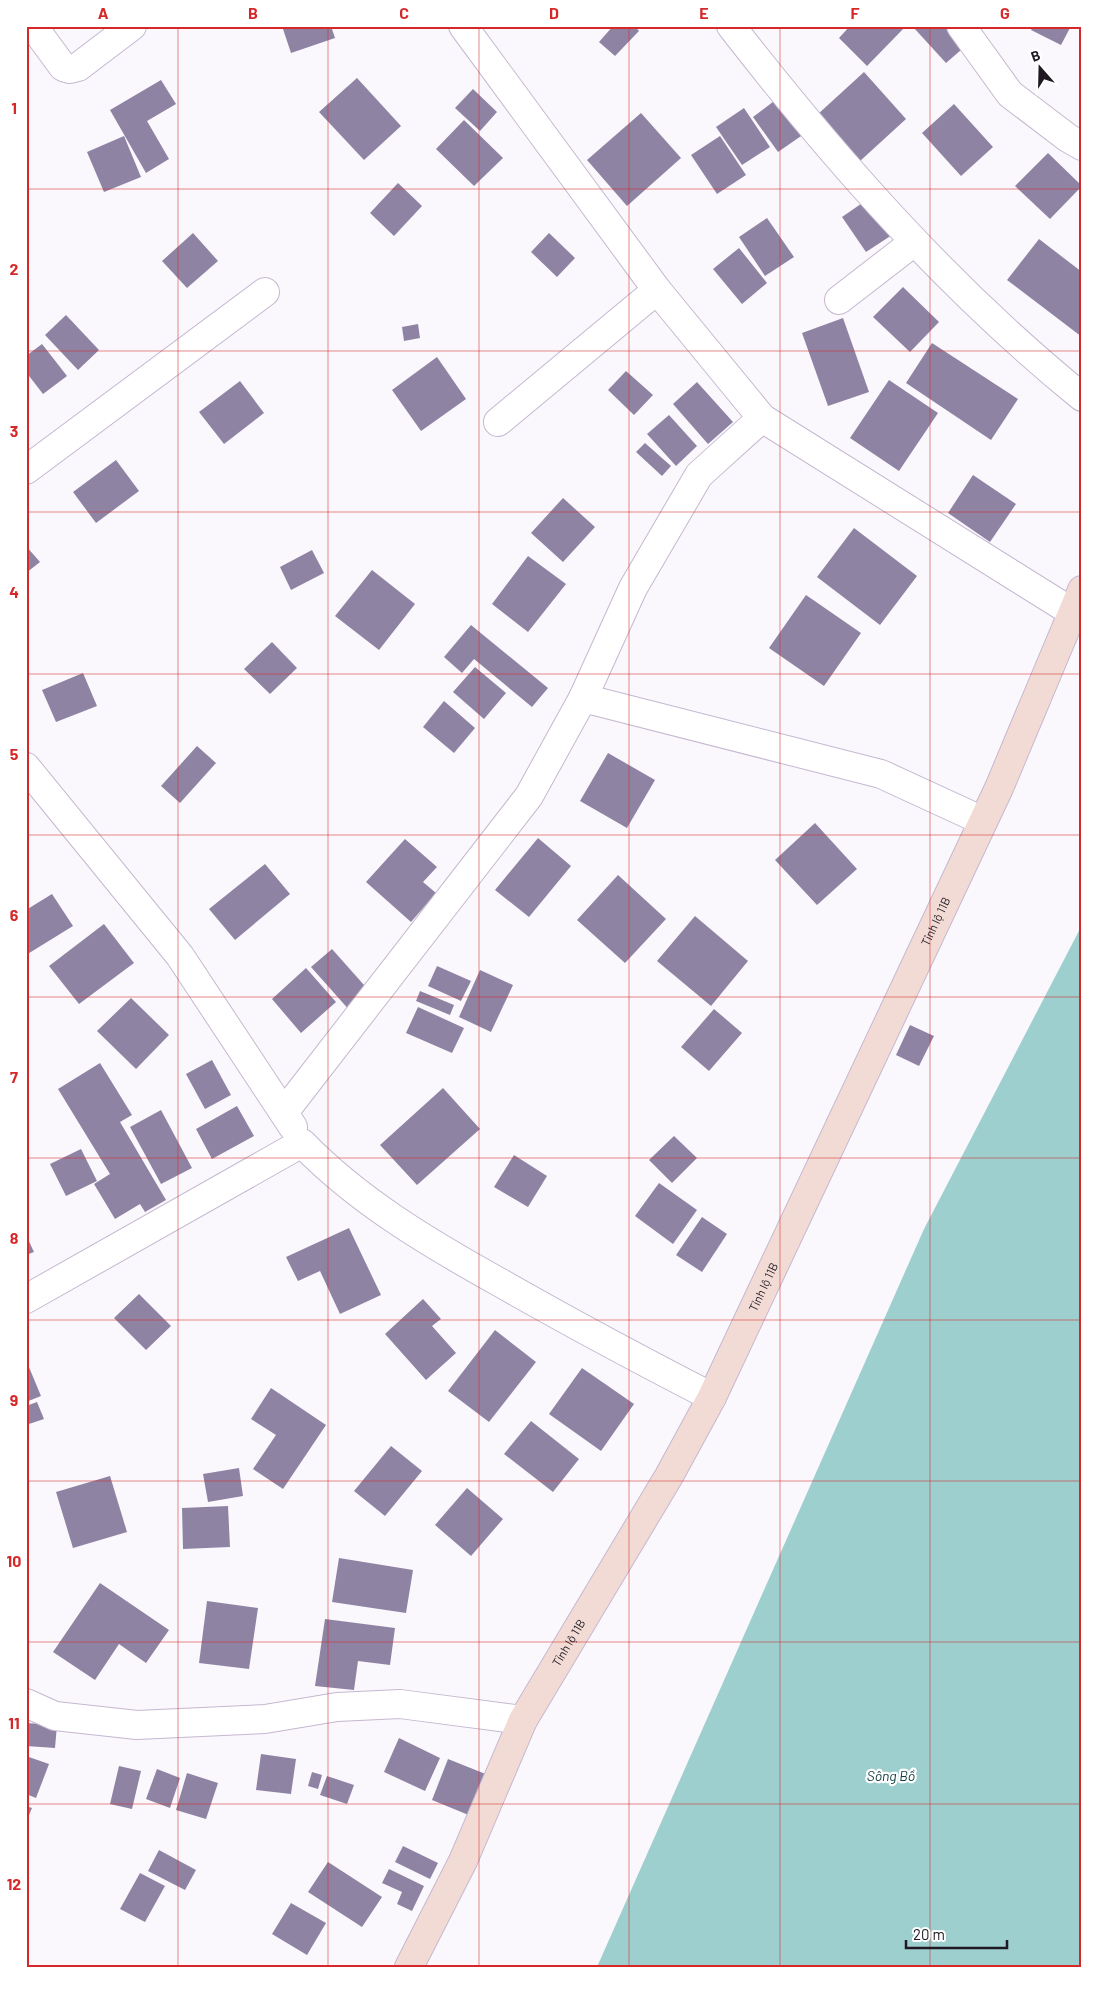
<svg xmlns="http://www.w3.org/2000/svg" width="1108" height="1993" viewBox="0 0 1108 1993" font-family="Barlow,sans-serif">
<style>
.water{fill:#9ecfcf}
.building{fill:#8f83a4}
.lines{fill:none;stroke-linecap:round;stroke-linejoin:round}
.minor-casing{stroke:#c5b7d0;stroke-width:30}
.secondary-casing{stroke:#c5b7d0;stroke-width:30}
.minor{stroke:#fff;stroke-width:28}
.secondary{stroke:#f3dbd5;stroke-width:28}
.grid{fill:none;stroke:#d62828;stroke-width:1;stroke-opacity:0.55}
.labels{text-anchor:middle;stroke-width:4.5;stroke-linejoin:round;paint-order:stroke}
.street-label{font-size:12px;fill:#1e1922;stroke:#fff}
.water-label{font-size:14px;font-style:italic;fill:#0f3d3d;stroke:#fff}
.neatline{fill:none;stroke:#d62828;stroke-width:2}
.grid-label{font-size:16px;text-anchor:middle;font-weight:bold;fill:#d62828}
</style>
<rect width="100%" height="100%" fill="#fbf8fd"/>
<path class="water" d="M1082 925V1967H597L924 1229Z"/>
<g class="building">
<path d="M282 26H331L335 38 291 53Z"/>
<path d="M613 26H635L639 31 615 56 599 42Z"/>
<path d="M850 26H906L867 66 839 38Z"/>
<path d="M915 26H953L969 43 946 63 914 28Z"/>
<path d="M1033 26H1071L1061 45 1031 30Z"/>
<path d="M864 72 906 119 859 162 817 115Z"/>
<path d="M357 78 401 126 364 160 319 112Z"/>
<path d="M161 80 176 104 147 121 169 159 146 173 110 110Z"/>
<path d="M473 89 497 112 480 131 455 108Z"/>
<path d="M778 98 804 134 778 152 753 117Z"/>
<path d="M954 104 993 147 961 176 922 133Z"/>
<path d="M744 108 770 147 742 165 716 127Z"/>
<path d="M641 113 681 158 627 206 587 160Z"/>
<path d="M464 120 503 158 474 186 436 149Z"/>
<path d="M124 136 141 177 104 192 87 152Z"/>
<path d="M720 136 746 175 717 194 691 155Z"/>
<path d="M1048 153 1082 186 1050 219 1015 186Z"/>
<path d="M398 183 422 206 394 236 370 213Z"/>
<path d="M868 199 892 235 866 252 842 217Z"/>
<path d="M767 218 794 257 765 276 739 237Z"/>
<path d="M193 233 218 261 187 288 162 261Z"/>
<path d="M549 233 575 258 557 277 531 252Z"/>
<path d="M1039 239 1082 272V337L1007 280Z"/>
<path d="M739 248 767 283 742 304 713 269Z"/>
<path d="M903 287 939 322 910 352 873 317Z"/>
<path d="M66 315 99 350 78 370 45 335Z"/>
<path d="M843 318 869 392 828 406 802 333Z"/>
<path d="M418 324 420 338 404 341 402 327Z"/>
<path d="M932 343 1018 399 991 440 906 383Z"/>
<path d="M42 344 67 376 43 394 26 372V356Z"/>
<path d="M437 357 466 399 421 431 392 390Z"/>
<path d="M626 371 653 395 634 415 608 390Z"/>
<path d="M889 380 938 413 899 471 850 438Z"/>
<path d="M240 381 264 413 224 444 199 412Z"/>
<path d="M697 382 733 422 708 444 673 404Z"/>
<path d="M669 415 697 446 676 466 647 434Z"/>
<path d="M645 443 671 466 662 476 636 452Z"/>
<path d="M116 460 139 491 96 523 73 492Z"/>
<path d="M973 475 1016 504 990 542 948 513Z"/>
<path d="M563 498 595 527 563 562 531 533Z"/>
<path d="M854 528 917 576 880 625 817 577Z"/>
<path d="M26 546 40 562 26 573Z"/>
<path d="M312 550 324 573 291 590 280 567Z"/>
<path d="M528 556 566 584 528 632 492 604Z"/>
<path d="M372 570 415 604 379 650 335 616Z"/>
<path d="M806 595 861 633 824 686 769 648Z"/>
<path d="M471 625 548 688 532 707 474 659 462 673 444 657Z"/>
<path d="M272 642 297 668 270 694 244 669Z"/>
<path d="M475 667 506 693 484 719 453 692Z"/>
<path d="M83 673 97 706 56 722 42 690Z"/>
<path d="M444 701 475 728 454 753 423 727Z"/>
<path d="M197 746 216 763 180 803 161 786Z"/>
<path d="M608 753 655 780 627 828 580 801Z"/>
<path d="M815 823 857 869 817 905 775 860Z"/>
<path d="M538 838 571 866 529 917 495 890Z"/>
<path d="M405 839 437 867 423 882 436 893 411 922 366 882Z"/>
<path d="M265 864 290 894 235 940 209 909Z"/>
<path d="M618 875 666 919 625 963 577 920Z"/>
<path d="M52 894 73 926 26 955V910Z"/>
<path d="M695 916 748 961 711 1006 657 961Z"/>
<path d="M104 924 134 963 79 1004 49 966Z"/>
<path d="M332 949 372 994 351 1012 311 967Z"/>
<path d="M437 966 471 981 461 1001 428 986Z"/>
<path d="M306 968 336 1002 301 1033 272 999Z"/>
<path d="M480 970 513 985 491 1032 459 1017Z"/>
<path d="M420 991 454 1005 450 1015 416 1001Z"/>
<path d="M131 998 169 1035 136 1069 97 1031Z"/>
<path d="M418 1007 464 1028 452 1053 406 1033Z"/>
<path d="M714 1009 742 1033 709 1071 681 1047Z"/>
<path d="M910 1025 934 1036 919 1066 896 1055Z"/>
<path d="M212 1060 231 1095 205 1109 186 1074Z"/>
<path d="M100 1063 132 1115 120 1122 166 1200 145 1212 140 1204 115 1219 94 1184 110 1174 58 1089Z"/>
<path d="M443 1088 480 1129 417 1185 380 1145Z"/>
<path d="M237 1106 254 1136 212 1159 196 1129Z"/>
<path d="M161 1110 192 1168 161 1184 130 1127Z"/>
<path d="M674 1136 697 1158 672 1183 649 1160Z"/>
<path d="M81 1149 97 1181 66 1196 50 1164Z"/>
<path d="M514 1155 547 1176 528 1207 494 1187Z"/>
<path d="M659 1183 697 1210 673 1244 635 1216Z"/>
<path d="M702 1217 727 1234 702 1272 676 1255Z"/>
<path d="M349 1228 381 1295 340 1314 320 1271 298 1281 286 1257Z"/>
<path d="M26 1235 34 1252 26 1255Z"/>
<path d="M139 1294 171 1326 146 1350 114 1318Z"/>
<path d="M423 1299 441 1319 432 1326 456 1353 426 1380 385 1334Z"/>
<path d="M495 1330 536 1362 489 1422 448 1391Z"/>
<path d="M26 1360 41 1396 26 1402Z"/>
<path d="M582 1368 634 1404 601 1451 549 1414Z"/>
<path d="M271 1388 326 1425 283 1489 253 1469 276 1435 251 1419Z"/>
<path d="M37 1402 44 1419 26 1425V1406Z"/>
<path d="M531 1421 579 1459 553 1492 504 1454Z"/>
<path d="M391 1446 422 1471 385 1516 354 1491Z"/>
<path d="M239 1468 243 1496 208 1502 203 1474Z"/>
<path d="M110 1476 127 1532 73 1548 56 1492Z"/>
<path d="M467 1488 503 1519 471 1556 435 1525Z"/>
<path d="M228 1506 230 1547 183 1549 182 1508Z"/>
<path d="M339 1558 413 1570 406 1613 332 1602Z"/>
<path d="M100 1583 169 1630 146 1663 119 1644 95 1680 53 1652Z"/>
<path d="M207 1601 258 1608 249 1669 199 1663Z"/>
<path d="M325 1619 395 1628 390 1665 358 1661 354 1690 315 1686Z"/>
<path d="M26 1723 57 1725 55 1748 26 1746Z"/>
<path d="M399 1738 440 1758 425 1791 384 1772Z"/>
<path d="M261 1754 296 1759 291 1794 256 1790Z"/>
<path d="M26 1756 49 1764 36 1798 26 1794Z"/>
<path d="M448 1759 488 1775 471 1816 432 1800Z"/>
<path d="M119 1766 141 1771 132 1809 110 1804Z"/>
<path d="M157 1769 180 1778 170 1808 146 1799Z"/>
<path d="M312 1772 322 1775 318 1789 308 1786Z"/>
<path d="M187 1773 218 1783 206 1819 176 1810Z"/>
<path d="M327 1776 354 1785 347 1804 320 1795Z"/>
<path d="M26 1806 32 1808 26 1822Z"/>
<path d="M403 1846 438 1863 430 1879 395 1862Z"/>
<path d="M159 1850 196 1870 185 1890 148 1871Z"/>
<path d="M328 1862 382 1897 362 1927 308 1892Z"/>
<path d="M389 1869 424 1886 412 1911 397 1904 402 1892 382 1883Z"/>
<path d="M140 1873 165 1886 145 1922 120 1909Z"/>
<path d="M291 1903 326 1923 307 1955 272 1934Z"/>
</g>
<g class="lines">
<g class="minor-casing">
<g id="minor">
<path d="M33 26 63 67 70 69 78 67 132 26"/>
<path d="M463 26 657 290 762 418 1072 612"/>
<path d="M731 26C836 161 949 289 1082 397"/>
<path d="M961 26 1010 94 1068 138 1082 146"/>
<path d="M839 300 914 242"/>
<path d="M498 422 657 290"/>
<path d="M26 470 265 292"/>
<path d="M583 698 881 774 983 821"/>
<path d="M26 767 180 956 293 1127"/>
<path d="M285 1111 529 796 583 698 633 588 699 475 762 418"/>
<path d="M26 1299 302 1143C358 1201 429 1243 499 1282 569 1322 640 1360 712 1397"/>
<path d="M26 1703 55 1716 137 1725 265 1719 337 1707 400 1704 523 1720"/>
</g>
</g>
<g class="secondary-casing">
<g id="secondary">
<path id="s1" d="M409 1967 463 1861 523 1720 669 1476 712 1397 999 788 1082 590"/>
</g>
</g>
<use href="#minor" class="minor"/>
<use href="#secondary" class="secondary"/>
</g>
<path class="grid" d="M178 26V1967M328 26V1967M479 26V1967M629 26V1967M780 26V1967M930 26V1967M26 189H1082M26 351H1082M26 512H1082M26 674H1082M26 835H1082M26 997H1082M26 1158H1082M26 1320H1082M26 1481H1082M26 1642H1082M26 1804H1082"/>
<g class="labels">
<g class="street-label">
<text dy="4" stroke="none"><textPath href="#s1" startOffset="1172">Tỉnh lộ 11B</textPath></text>
<text dy="4" stroke="none"><textPath href="#s1" startOffset="768">Tỉnh lộ 11B</textPath></text>
<text dy="4" stroke="none"><textPath href="#s1" startOffset="362">Tỉnh lộ 11B</textPath></text>
</g>
<g class="water-label">
<text x="891" y="1781">Sông Bồ</text>
</g>
</g>
<rect width="1108" height="1993" fill="none" stroke="#ffffff" stroke-width="55"/>
<g transform="translate(1040 68) rotate(340)" stroke="#ffffff" stroke-width="4" paint-order="stroke">
<path d="M0-4L9 19L0 12L-9 19Z" fill="#1e1922"/>
<text y="-8" font-size="14" font-weight="bold" text-anchor="middle" fill="#1e1922">B</text>
</g>
<path d="M906 1940v8h101v-8" fill="none" stroke="#1e1922" stroke-width="2.5"/>
<text x="913" y="1940" font-size="15" fill="#1e1922" stroke="#ffffff" stroke-width="4" paint-order="stroke">20 m</text>
<rect x="28" y="28" width="1052" height="1938" class="neatline"/>
<g class="grid-label">
<text x="103" y="19">A</text>
<text x="253" y="19">B</text>
<text x="404" y="19">C</text>
<text x="554" y="19">D</text>
<text x="704" y="19">E</text>
<text x="855" y="19">F</text>
<text x="1005" y="19">G</text>
<text x="14" y="114">1</text>
<text x="14" y="275">2</text>
<text x="14" y="437">3</text>
<text x="14" y="598">4</text>
<text x="14" y="760">5</text>
<text x="14" y="921">6</text>
<text x="14" y="1083">7</text>
<text x="14" y="1244">8</text>
<text x="14" y="1406">9</text>
<text x="14" y="1567">10</text>
<text x="14" y="1729">11</text>
<text x="14" y="1890">12</text>
</g>
</svg>
